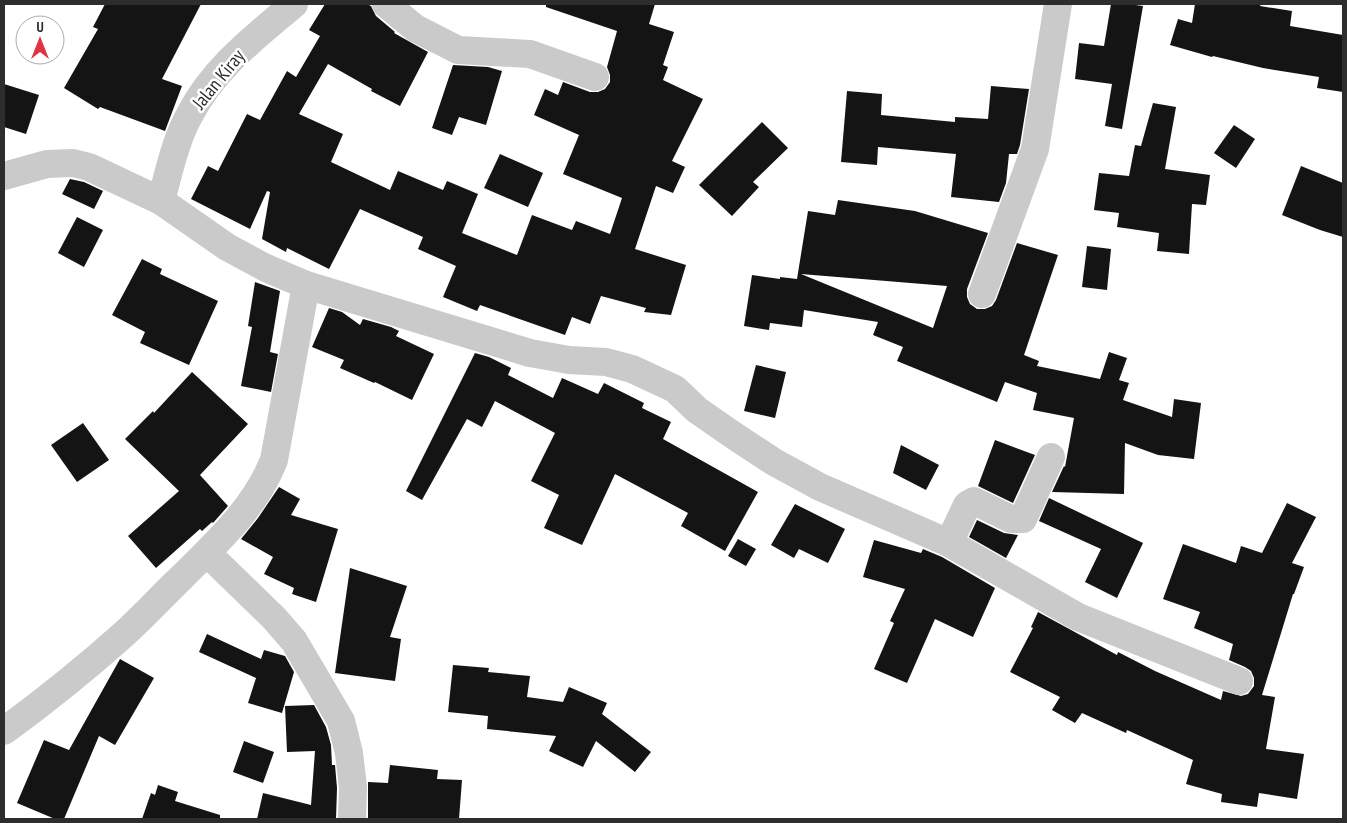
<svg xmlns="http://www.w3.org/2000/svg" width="1347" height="823" viewBox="0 0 1347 823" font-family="'PT Sans Narrow',sans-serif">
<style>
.building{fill:#141414;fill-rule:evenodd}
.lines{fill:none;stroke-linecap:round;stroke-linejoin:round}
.minor{stroke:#cacaca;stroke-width:28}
.labels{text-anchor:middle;stroke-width:5;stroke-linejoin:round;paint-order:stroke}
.street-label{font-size:19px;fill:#2d2d2d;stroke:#fff}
</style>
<rect width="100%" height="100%" fill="#fff"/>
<g class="building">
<path d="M105 4H201L162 79 182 86 165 131 100 107 98 109 64 88 98 29 93 27Z"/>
<path d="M325 4H367L371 6 376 16 395 32 394 33 428 52 400 106 371 91 372 89 328 64 299 114 343 134 331 162 390 190 398 171 443 190 447 181 478 194 462 233 517 255 532 215 572 230 576 221 610 234 622 198 563 174 579 135 534 115 545 89 558 95 563 82 590 92H598L605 89 610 82V75L607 67 617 31 546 7V4H655L649 24 674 32 663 65 668 67 663 80 703 99 672 161 685 167 673 193 656 186 635 249 686 265 671 315 644 312 646 308 601 296 590 324 572 317 565 335 480 305 477 311 443 297 456 266 418 249 423 237 360 209 329 269 287 248 286 252 262 239 270 192 267 191 250 229 191 199 208 166 218 171 247 114 260 120 287 71 296 77 320 36 309 30Z"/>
<path d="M1111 4H1128L1143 6 1122 129 1105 126 1112 84 1075 79 1079 43 1104 46Z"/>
<path d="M1195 4H1261L1260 6 1292 11 1290 26 1343 35V92L1317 88 1319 77 1263 68 1213 56 1212 57 1170 45 1178 19 1192 23Z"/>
<path d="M453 65 488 67 502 71 486 125 459 117 452 135 432 128Z"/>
<path d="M4 84 39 95 26 134 4 127Z"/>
<path d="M991 86 1029 89 1020 145 1017 154H1009L1006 183 999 202 951 197 956 154 878 147 877 165 841 162 847 91 882 94 881 115 955 122V117L988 119Z"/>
<path d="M1153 103 1176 107 1165 169 1210 175 1206 205 1192 204 1189 254 1157 251 1159 233 1117 227 1119 213 1094 210 1099 173 1129 176 1135 145 1141 146Z"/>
<path d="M762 122 788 148 753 182 759 187 732 216 699 185Z"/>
<path d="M1234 125 1255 139 1236 168 1214 153Z"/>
<path d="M500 154 543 173 528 207 484 188Z"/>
<path d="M1301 166 1343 183V237L1320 230 1282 215Z"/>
<path d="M70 179 84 182 103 191 94 209 62 194Z"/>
<path d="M838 200 915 211 988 233 967 289V297L970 304 977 309H985L992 306 996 300 1017 243 1058 255 1024 355 1039 361 1037 366 1100 379 1109 352 1127 358 1119 380 1129 383 1123 400 1172 417 1174 399 1201 403 1194 459 1158 455 1125 443 1124 494 1052 492 1064 466 1065 467 1074 418 1033 410 1037 393 1005 382 997 402 897 361 903 347 873 335 878 322 804 310 802 327 770 323 769 330 744 326 752 275 780 279V277L797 279 808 211 835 215ZM801 274 947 286 933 328Z"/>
<path d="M77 217 103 230 84 267 58 253Z"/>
<path d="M1087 246 1111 249 1107 290 1082 287Z"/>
<path d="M142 259 162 269 160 274 218 301 189 365 140 343 145 332 112 315Z"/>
<path d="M255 282 280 291 270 352 278 354 271 392 241 386 252 327 248 326Z"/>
<path d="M329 308 342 312 360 325 363 319 391 327 399 331 396 336 434 354 412 400 375 382 374 383 340 368 344 360 312 347Z"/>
<path d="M475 353 489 357 511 368 508 375 553 398 562 378 598 394 604 383 644 403 642 408 671 422 663 439 758 492 725 551 681 526 688 513 615 474 582 545 544 528 559 495 531 481 555 433 495 401 482 427 467 419 422 500 406 491Z"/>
<path d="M756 365 786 372 775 418 744 411Z"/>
<path d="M192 372 248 424 200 475 228 506 213 523 212 522 202 531 200 529 156 568 128 536 179 491 125 439 153 411 154 413Z"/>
<path d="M83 423 109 460 77 482 51 445Z"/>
<path d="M995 440 1035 455 1013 503 978 486Z"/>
<path d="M901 445 939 465 926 490 893 473Z"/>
<path d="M279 487 300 499 291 515 338 529 316 602 292 594 294 588 264 574 273 557 241 539 258 518Z"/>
<path d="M1049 498 1143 543 1117 598 1085 582 1101 549 1039 521Z"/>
<path d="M1287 503 1316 517 1292 563 1304 567 1294 594H1293L1262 695 1275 697 1266 749 1304 754 1297 799 1259 793 1257 807 1221 802 1222 794 1186 784 1193 760 1127 730 1126 733 1082 713 1075 723 1052 710 1060 697 1010 672 1033 628 1031 627 1038 612 1117 655 1118 652 1155 671 1221 700 1223 691 1241 696 1248 694 1254 686V678L1251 671 1245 667 1229 660 1233 644 1194 628 1200 612 1163 599 1183 544 1236 563 1241 546 1262 553Z"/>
<path d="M795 504 845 529 828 563 799 549 794 558 771 545Z"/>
<path d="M977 520 1004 533 1018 535 1006 558 969 537Z"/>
<path d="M738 539 756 549 746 566 728 556Z"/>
<path d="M874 540 921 553 923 549 942 557 995 588 973 637 935 619 907 683 874 669 894 623 890 621 905 589 863 577Z"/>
<path d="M350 568 407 586 390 637 401 639 395 681 335 673Z"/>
<path d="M207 634 261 659 264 650 285 656 294 672 282 713 248 703 256 678 199 652Z"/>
<path d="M120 659 154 678 115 745 99 736 64 819H55L17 803 44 740 69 750Z"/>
<path d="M453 665 489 668 488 672 530 676 527 697 563 702 569 687 607 703 602 714 651 752 635 772 596 741 583 767 549 751 556 736 487 729 488 716 448 712Z"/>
<path d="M314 705 326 727 331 745 332 765H335L337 788 336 819H257L263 793 311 805 315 751 287 752 285 706Z"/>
<path d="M244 741 274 752 263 783 233 772Z"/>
<path d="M390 765 438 770 437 779 462 780 459 819H368V782L388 783Z"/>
<path d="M158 785 178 792 175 801 220 815V819H142L151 793 155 795Z"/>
</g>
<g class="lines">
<g class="minor">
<path d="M386 4 415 28 458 50 530 54 595 77"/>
<path d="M4 176 47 164 73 163 89 167 161 201 227 247 266 268 306 285 530 353 569 360 606 362 632 369 675 389 697 410 733 435 774 462 820 487 949 543 1078 617 1239 681"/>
<path d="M161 201C169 172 175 141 190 114 214 68 254 38 294 4"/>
<path d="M982 294 1035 149 1058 4"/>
<path d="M949 543 967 505 974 501 1011 519H1023L1051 457"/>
<path d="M207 553 274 618 294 641 341 721 349 753 353 787 352 819"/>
<path d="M4 731C45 701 86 668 124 634 144 616 162 596 181 578 217 542 255 508 274 460L306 285"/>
</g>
</g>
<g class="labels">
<g class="street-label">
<text transform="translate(218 79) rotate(-51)" y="7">Jalan Kiray</text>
</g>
</g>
<rect width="1347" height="823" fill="none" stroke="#2d2d2d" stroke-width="10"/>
<g transform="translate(40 40)"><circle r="24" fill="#ffffff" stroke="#ababab"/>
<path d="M0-4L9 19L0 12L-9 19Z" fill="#e03445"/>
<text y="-8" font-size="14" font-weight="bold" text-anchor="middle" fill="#2d2d2d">U</text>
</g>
</svg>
